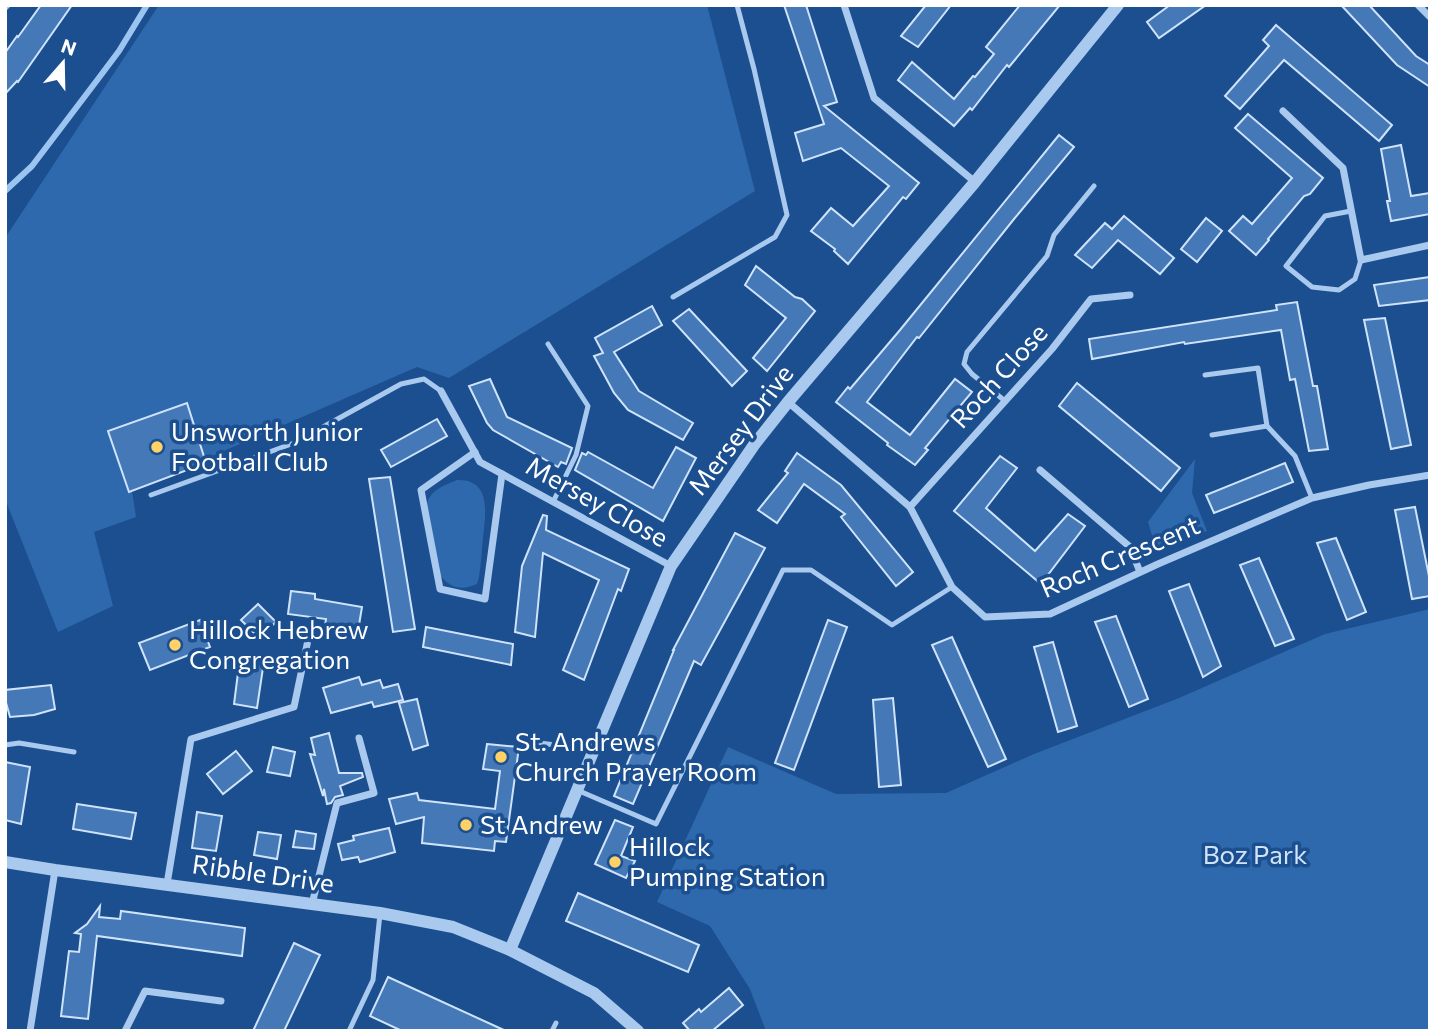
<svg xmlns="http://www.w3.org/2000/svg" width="1435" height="1036" viewBox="0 0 1435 1036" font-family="Commissioner,sans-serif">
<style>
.green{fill:#2e69ad}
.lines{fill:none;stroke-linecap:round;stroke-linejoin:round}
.stream{stroke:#9cc4f0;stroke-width:6}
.building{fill:#4478b7;stroke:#cfe3fa;stroke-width:2}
.service{stroke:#a9c9ee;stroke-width:5}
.minor{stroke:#a9c9ee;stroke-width:7}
.tertiary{stroke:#a9c9ee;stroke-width:12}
.poi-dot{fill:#ffd166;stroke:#1b4f8f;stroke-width:2.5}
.labels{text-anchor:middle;stroke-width:7;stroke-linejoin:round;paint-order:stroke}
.street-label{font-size:26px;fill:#fff;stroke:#1b4f8f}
.poi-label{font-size:26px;fill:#fff;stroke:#1b4f8f;text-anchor:start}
.park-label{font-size:26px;fill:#cfe3fa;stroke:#1b4f8f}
</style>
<rect width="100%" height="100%" fill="#1b4f8f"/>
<g class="green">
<path d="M159 5H707L755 191 449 378 417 367 132 491 136 517 94 532 113 606 58 632 5 499V238Z"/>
<path d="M1195 459 1192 493 1207 531 1157 552 1148 522Z"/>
<path d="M457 480C491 479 486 512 483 537 482 550 481 563 479 577L477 584C461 591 450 588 440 575L427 504C430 490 445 485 457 480Z"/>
<path d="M1430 609V1031H766L750 989 710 926 657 902 728 747 836 794 946 793 1034 754 1179 698 1325 634Z"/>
</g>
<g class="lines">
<path class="stream" d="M5 191 32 166 98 79 119 51 147 5"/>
</g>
<g class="building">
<path d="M41 5H72L18 82 17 81 5 94V53L17 36 18 37Z"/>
<path d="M784 5H806L837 102 824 106 919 183 906 199 903 197 848 264 834 251 835 249 811 231 831 208 853 226 889 186 841 148 803 161 795 133 824 124Z"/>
<path d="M926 5H951L918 47 901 36Z"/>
<path d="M1020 5H1060L1009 67 1007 65 972 110 970 108 954 126 898 80 912 62 954 99 973 76 975 77 994 54 986 47Z"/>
<path d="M1170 5H1206L1159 38 1147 22Z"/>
<path d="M1341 5H1369L1416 56 1430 65V87L1397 65Z"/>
<path d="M1276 25 1392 125 1379 141 1284 60 1240 109 1225 96 1269 46 1263 40Z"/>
<path d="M1248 114 1323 178 1310 194 1304 196 1268 239 1269 240 1256 255 1229 231 1243 216 1252 224 1292 178 1235 128Z"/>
<path d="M1059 135 1074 147 1014 219 919 338 917 337 867 402 910 435 955 379 972 392 925 448 928 450 915 465 887 445 888 443 836 402 848 387 850 389 900 330Z"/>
<path d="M1401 145 1411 196 1430 193V214L1391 221 1387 201H1390L1381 149Z"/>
<path d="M1124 216 1174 258 1160 274 1118 240 1092 268 1075 255 1105 223 1112 229Z"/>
<path d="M1206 218 1222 231 1197 262 1181 249Z"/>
<path d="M756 266 795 297 802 299 815 311 767 371 753 358 786 318 745 285Z"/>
<path d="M1430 277V300L1379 306 1374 285Z"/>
<path d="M1297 302 1313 386H1317L1328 449 1309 451 1295 379 1290 380 1281 330 1185 344 1184 342 1092 359 1089 339 1277 310 1276 305Z"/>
<path d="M652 306 662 325 614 352 639 391 693 423 683 440 628 410 614 393 594 356 603 353 595 338Z"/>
<path d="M689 309 747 371 732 386 673 321Z"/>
<path d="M1385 318 1411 445 1391 449 1364 320Z"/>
<path d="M490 379 507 417 572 448 566 464 561 462 558 467 493 430 487 423 469 386Z"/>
<path d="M1077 383 1180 468 1161 491 1059 406Z"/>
<path d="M187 403 206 463 129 492 108 431Z"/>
<path d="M437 419 447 436 391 467 381 450Z"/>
<path d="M676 447 696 458 663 521 575 470 582 453 586 455 588 452 653 488Z"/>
<path d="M797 453 841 485 913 572 896 586 841 517 845 514 804 484 777 523 758 510 788 473 785 471Z"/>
<path d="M1000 456 1017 468 986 508 1035 551 1068 514 1085 526 1041 584 954 511Z"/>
<path d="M1285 463 1293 482 1214 513 1206 495Z"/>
<path d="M390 477 415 629 393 632 369 479Z"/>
<path d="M1415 507 1430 581V596L1412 599 1395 510Z"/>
<path d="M543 515 547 516 546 530 629 569 621 591 618 589 584 680 563 670 599 580 543 553 535 637 515 632 522 566Z"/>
<path d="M735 533 765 548 701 665 694 661 633 804 614 796 674 650H673Z"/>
<path d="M1336 538 1366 612 1347 620 1317 543Z"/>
<path d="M1259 558 1294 639 1275 646 1240 565Z"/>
<path d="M1189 584 1221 666 1203 677 1169 591Z"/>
<path d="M291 591 315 594V599L362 607 358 631 325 625 326 619 288 614Z"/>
<path d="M258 604 276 622 259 638 241 620Z"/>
<path d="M1116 616 1148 699 1129 707 1095 622Z"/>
<path d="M200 620 210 647 150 670 139 643Z"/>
<path d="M828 620 847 627 794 770 775 763Z"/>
<path d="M426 627 513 644 511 665 423 647Z"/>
<path d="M952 637 1006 759 988 767 932 645Z"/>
<path d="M1053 642 1077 726 1058 732 1034 647Z"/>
<path d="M240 657 264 661 257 708 234 704Z"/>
<path d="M359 677 362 685 380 680 383 688 398 684 403 700 374 707 372 702 331 713 323 688Z"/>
<path d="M51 685 55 709 34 715 10 717 5 699V690Z"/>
<path d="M893 698 901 785 879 787 873 700Z"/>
<path d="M417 699 428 745 413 750 399 703Z"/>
<path d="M329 733 339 773H362L363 777 340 786 343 795 335 797 331 803 327 804 324 789 323 796 310 754 315 755 311 738Z"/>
<path d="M487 744 519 747 506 842 495 841 494 851 422 843 424 817 396 824 389 799 417 793 419 800 495 809 500 771 483 769Z"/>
<path d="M273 747 295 752 290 776 267 772Z"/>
<path d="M236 751 252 771 223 794 207 774Z"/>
<path d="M5 762 30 767 21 824 5 820Z"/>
<path d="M77 804 136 813 131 839 73 829Z"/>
<path d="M197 812 222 816 216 851 192 848Z"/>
<path d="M615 820 633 827 621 856 635 861 626 878 595 864Z"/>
<path d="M389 828 395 852 360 862 358 857 342 860 338 844 354 840 353 836Z"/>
<path d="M296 831 316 834 314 849 293 847Z"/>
<path d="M258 832 281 835 277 859 254 855Z"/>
<path d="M578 893 699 945 688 972 566 921Z"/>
<path d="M100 906 99 917 120 919 121 911 245 928 242 956 97 936 88 1019 61 1016 69 951 79 952 81 934 75 933 87 924Z"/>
<path d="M294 943 320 955 284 1031H253Z"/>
<path d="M388 977 506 1031H402L370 1016Z"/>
<path d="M729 988 743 1005 712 1031H690L683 1023 699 1009 701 1012Z"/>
</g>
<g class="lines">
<g class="service">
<path d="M1351 211 1325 216 1286 266 1312 287 1339 290 1355 279 1361 260"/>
<path d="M673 297 775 237 787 215 754 69 737 5"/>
<path d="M548 344 588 406 576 455 553 502"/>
<path d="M1205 375 1258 368 1267 426 1295 456 1312 498"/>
<path d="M1005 401 972 374 964 364 967 352 1047 256 1054 235 1094 186"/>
<path d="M1212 435 1267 426"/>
<path d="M151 495 294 443 401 384 424 379 441 391"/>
<path d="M524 741 594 750"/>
<path d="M5 745 19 743 74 752"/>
<path d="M577 790 656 824 783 570H811L892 625 952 587"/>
<path d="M349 1031 373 980 380 914"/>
<path d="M552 1031 556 1023"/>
</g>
<g class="minor">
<path d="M844 5 874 98 975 182"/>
<path d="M1418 5 1430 17"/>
<path d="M5 7 7 5"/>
<path d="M1283 111 1343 168 1361 260 1430 245"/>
<path d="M441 391 480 462 671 566"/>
<path d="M788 402 910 507 952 587 985 617 1050 614 1158 564 1312 498 1369 485 1430 475"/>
<path d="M475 452 421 490 440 589 485 599 502 474"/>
<path d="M1040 470 1130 547 1140 572"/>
<path d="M910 507 1052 349 1091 299 1130 295"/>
<path d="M167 884 191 739 294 707 308 640"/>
<path d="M312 904 337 803 374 793 359 738"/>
<path d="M30 1031 55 870"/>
<path d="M125 1031 145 991 221 1001"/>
</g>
<g class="tertiary">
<path d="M5 862 55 870 380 913 453 927 510 950 594 993 638 1031"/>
<path d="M510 950 671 566 754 445 788 402 975 182 1118 5"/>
</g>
</g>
<g class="poi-dot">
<circle cx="157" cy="447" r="7"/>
<circle cx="175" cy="645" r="7"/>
<circle cx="501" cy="757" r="7"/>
<circle cx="466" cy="825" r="7"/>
<circle cx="615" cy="862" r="7"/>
</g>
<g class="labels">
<g class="street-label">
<text transform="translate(999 376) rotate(-48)" y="9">Roch Close</text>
<text transform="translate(741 430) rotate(-53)" y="9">Mersey Drive</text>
<text transform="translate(597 502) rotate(29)" y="9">Mersey Close</text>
<text transform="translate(1120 557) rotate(-23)" y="9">Roch Crescent</text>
<text transform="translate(263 874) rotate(8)" y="9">Ribble Drive</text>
</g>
<g class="poi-label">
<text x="171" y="441">Unsworth Junior<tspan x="171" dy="30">Football Club</tspan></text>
<text x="189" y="639">Hillock Hebrew<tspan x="189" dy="30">Congregation</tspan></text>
<text x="515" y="751">St. Andrews<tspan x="515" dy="30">Church Prayer Room</tspan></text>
<text x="480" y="834">St Andrew</text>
<text x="629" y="856">Hillock<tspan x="629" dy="30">Pumping Station</tspan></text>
</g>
<g class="park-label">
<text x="1255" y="864">Boz Park</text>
</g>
</g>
<rect width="1435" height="1036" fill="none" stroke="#ffffff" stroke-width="14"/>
<g transform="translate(63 63) rotate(20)" stroke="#1b4f8f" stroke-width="5" paint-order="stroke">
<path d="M0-5L12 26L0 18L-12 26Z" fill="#ffffff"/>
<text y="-10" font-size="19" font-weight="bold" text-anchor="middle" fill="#ffffff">N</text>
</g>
</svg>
